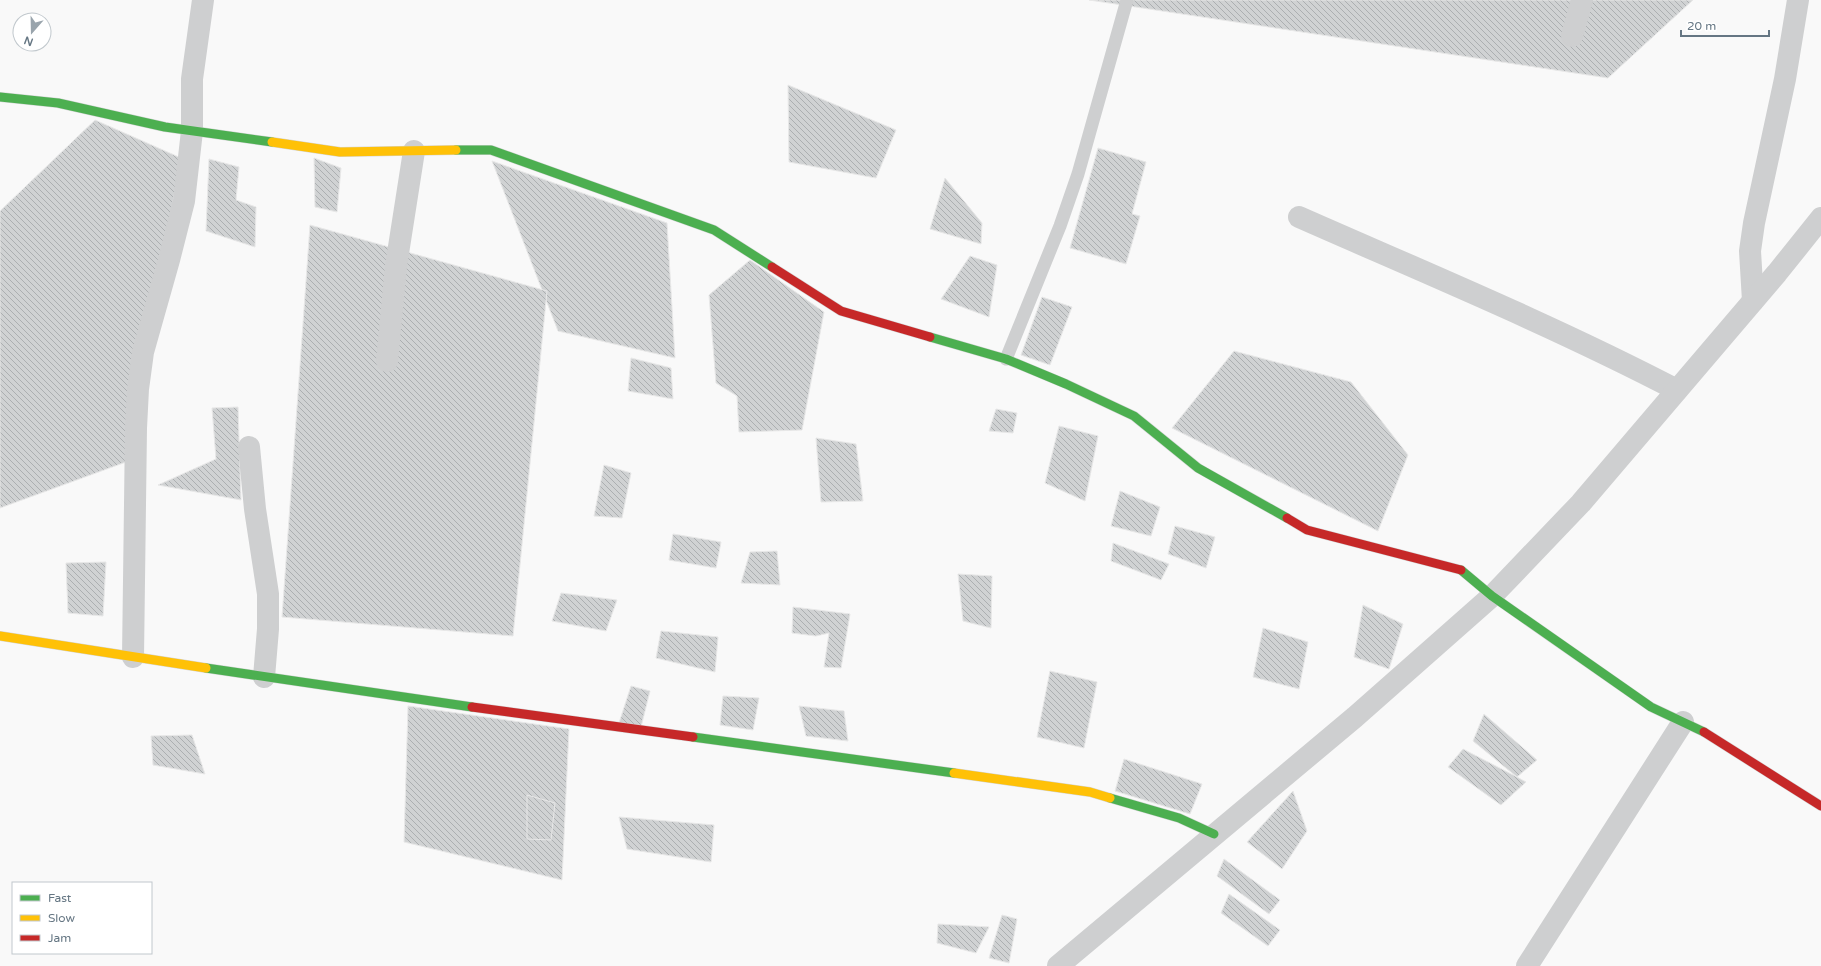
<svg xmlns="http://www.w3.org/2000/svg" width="1821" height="966" viewBox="0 0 1821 966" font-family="'Varela Round',sans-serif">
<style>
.building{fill:url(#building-back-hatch);stroke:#e8e8e8}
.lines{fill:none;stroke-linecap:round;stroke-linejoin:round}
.fast-casing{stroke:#d5d6d7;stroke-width:10}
.slow-casing{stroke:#d5d6d7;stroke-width:10}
.jam-casing{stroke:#d5d6d7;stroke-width:10}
.lane{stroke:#cecfd0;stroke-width:13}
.street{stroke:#cecfd0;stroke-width:22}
.fast{stroke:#4caf50;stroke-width:9}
.slow{stroke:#ffc107;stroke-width:9}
.jam{stroke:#c62828;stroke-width:9}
</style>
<defs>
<pattern id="building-back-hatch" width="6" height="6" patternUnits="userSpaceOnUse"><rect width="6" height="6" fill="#d0d2d3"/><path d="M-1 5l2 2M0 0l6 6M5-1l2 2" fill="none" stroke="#acafb1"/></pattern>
</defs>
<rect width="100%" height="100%" fill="#f9f9f9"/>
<g class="building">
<path d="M1089 0H1693L1608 78Z"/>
<path d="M788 85 896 130 876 178 789 162Z"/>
<path d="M95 120 181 158 126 462 0 508V211Z"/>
<path d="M1098 148 1146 162 1132 214 1140 216 1126 264 1070 248Z"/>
<path d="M314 158 341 168 337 212 315 207Z"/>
<path d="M209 159 239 167 236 200 256 207 255 247 206 231Z"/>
<path d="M492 161 667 223 675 358 558 331Z"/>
<path d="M945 178 982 223 981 244 930 229Z"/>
<path d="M310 225 547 291 513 636 282 617Z"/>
<path d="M970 256 997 265 989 317 941 299Z"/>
<path d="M750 260 824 312 802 430 739 432 737 396 716 383 709 295Z"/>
<path d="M1042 297 1072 307 1050 365 1021 355Z"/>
<path d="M1234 351 1351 382 1408 455 1378 531 1172 428Z"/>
<path d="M631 358 671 368 673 399 628 391Z"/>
<path d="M238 407 241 500 158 485 216 459 212 408Z"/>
<path d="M996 409 1017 413 1013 433 989 431Z"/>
<path d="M1059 426 1098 436 1085 501 1045 483Z"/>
<path d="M816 438 856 444 863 501 821 502Z"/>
<path d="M604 465 631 473 622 518 594 516Z"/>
<path d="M1120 491 1160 507 1151 536 1111 526Z"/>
<path d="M1175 526 1215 537 1206 568 1168 554Z"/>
<path d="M673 534 721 542 716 568 669 560Z"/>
<path d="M1113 543 1169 564 1161 580 1111 561Z"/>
<path d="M777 551 780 585 741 583 750 552Z"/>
<path d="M106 562 103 616 68 613 66 563Z"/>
<path d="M958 574 992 576 991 628 963 621Z"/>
<path d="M561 593 617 600 606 631 552 621Z"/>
<path d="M1363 605 1403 624 1389 669 1354 657Z"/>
<path d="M793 607 850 614 841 668 824 667 829 633 816 636 792 633Z"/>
<path d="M1263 628 1308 642 1299 689 1253 677Z"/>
<path d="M661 631 718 637 715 672 656 658Z"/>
<path d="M1050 671 1097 682 1084 748 1037 737Z"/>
<path d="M631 686 650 691 640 731 617 729Z"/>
<path d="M723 696 759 698 753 730 720 725Z"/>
<path d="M408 706 569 729 562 880 404 842Z"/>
<path d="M799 706 844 711 848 741 806 736Z"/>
<path d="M1484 714 1537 760 1517 777 1473 741Z"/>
<path d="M192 735 205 774 153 765 151 736Z"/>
<path d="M1463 749 1517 777 1526 782 1501 805 1448 767Z"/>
<path d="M1124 759 1202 784 1190 814 1115 791Z"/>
<path d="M1293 791 1307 831 1282 869 1247 842Z"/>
<path d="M527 795 555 803 551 840 527 839Z"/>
<path d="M619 817 714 825 711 862 627 849Z"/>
<path d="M1224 859 1280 900 1269 914 1217 876Z"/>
<path d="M1229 894 1280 930 1268 946 1221 913Z"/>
<path d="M1002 915 1017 919 1009 963 989 958Z"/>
<path d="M938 924 989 927 976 953 937 943Z"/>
</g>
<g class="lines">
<g class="fast-casing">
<g id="fast">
<path d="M0 97 58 103 165 127 272 142"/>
<path d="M456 150H491L714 230 772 267"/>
<path d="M930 337 1006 359 1066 384 1134 416 1198 468 1287 518"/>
<path d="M1461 570 1492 596 1651 707 1704 732"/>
<path d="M206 668 472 707"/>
<path d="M693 737 954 773"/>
<path d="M1110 798 1179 818 1214 834"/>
</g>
</g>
<g class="slow-casing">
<g id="slow">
<path d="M272 142 340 152 456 150"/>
<path d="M0 636 206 668"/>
<path d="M954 773 1090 792 1110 798"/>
</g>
</g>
<g class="jam-casing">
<g id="jam">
<path d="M772 267 841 311 930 337"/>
<path d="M1287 518 1307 530 1461 570"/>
<path d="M472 707 693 737"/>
<path d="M1704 732 1821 806"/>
</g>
</g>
<path class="lane" d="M1006 359 1060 226 1078 174 1127 0"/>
<g class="street">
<path d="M1572 36 1582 0"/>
<path d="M1299 217C1426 273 1554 326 1677 390"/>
<path d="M1753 301 1750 251 1754 223 1785 79 1798 0"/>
<path d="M387 361 396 266 414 151"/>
<path d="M249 447 255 509 268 594V629L264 677"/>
<path d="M133 657 136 428 138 389 143 352 169 260 184 201 192 131V79L203 0"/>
<path d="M1058 966 1355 717 1492 596 1581 503 1777 273 1821 218"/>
<path d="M1527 966 1683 722"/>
</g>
<use href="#fast" class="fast"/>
<use href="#slow" class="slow"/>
<use href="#jam" class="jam"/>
</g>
<rect x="12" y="882" width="140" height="72" fill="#ffffff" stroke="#c1c8cd"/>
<rect x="20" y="895" width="20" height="6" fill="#4caf50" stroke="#c1c8cd"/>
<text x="48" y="902" font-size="12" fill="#657683">Fast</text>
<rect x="20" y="915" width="20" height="6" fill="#ffc107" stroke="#c1c8cd"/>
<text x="48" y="922" font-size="12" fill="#657683">Slow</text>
<rect x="20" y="935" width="20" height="6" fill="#c62828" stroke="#c1c8cd"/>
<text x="48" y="942" font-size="12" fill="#657683">Jam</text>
<g transform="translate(32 32) rotate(200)"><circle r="19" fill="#ffffff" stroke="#c1c8cd"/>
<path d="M0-3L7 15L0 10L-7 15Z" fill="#99a4ac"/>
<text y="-6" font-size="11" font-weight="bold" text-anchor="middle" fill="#657683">N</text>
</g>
<path d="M1681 30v6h88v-6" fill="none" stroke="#657683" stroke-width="2"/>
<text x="1687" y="30" font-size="12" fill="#657683" stroke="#ffffff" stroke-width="3" paint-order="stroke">20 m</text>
</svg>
